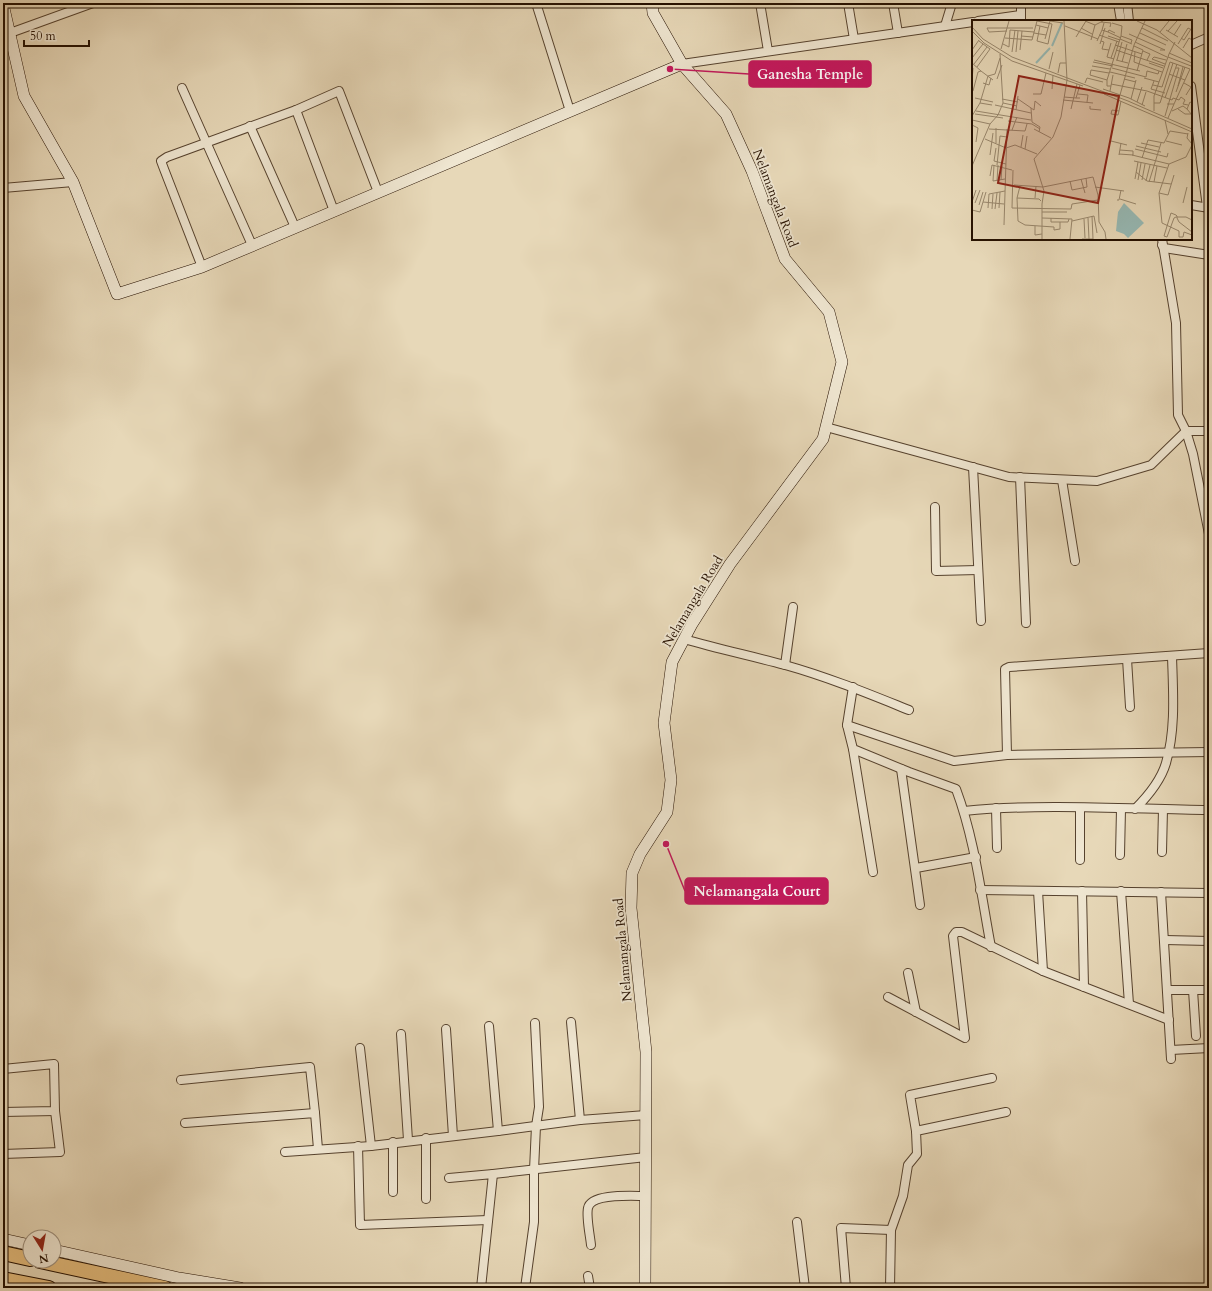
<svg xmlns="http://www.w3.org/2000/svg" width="1212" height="1291" viewBox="0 0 1212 1291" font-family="Cardo,serif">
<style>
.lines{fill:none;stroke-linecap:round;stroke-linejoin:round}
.street-casing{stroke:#56422e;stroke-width:10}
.secondary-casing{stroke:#251000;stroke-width:12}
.highway-casing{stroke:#251000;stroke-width:16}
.street{stroke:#efe6d1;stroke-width:8}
.secondary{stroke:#efe6d1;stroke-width:11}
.highway{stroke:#e4bc7c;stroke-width:14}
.labels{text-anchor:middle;stroke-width:3.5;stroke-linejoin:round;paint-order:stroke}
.street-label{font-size:13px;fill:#251000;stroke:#efe6d1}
.inset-river{fill:none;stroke:#97b9b4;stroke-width:2}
.inset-road{fill:none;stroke:#99886e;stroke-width:1}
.view{fill:#8f2418;fill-opacity:0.15;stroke:#8f2418;stroke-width:2}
.inset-edge{fill:none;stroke:#251000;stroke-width:2}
.leader{fill:none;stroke:#c2185b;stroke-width:1.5}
.callout-dot{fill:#c2185b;stroke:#efe6d1;stroke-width:1.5}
.callout{fill:#c2185b;stroke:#c2185b;stroke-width:1.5}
.callout-label{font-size:14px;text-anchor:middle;font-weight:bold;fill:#fff}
</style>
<rect width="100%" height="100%" fill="#e7d8b8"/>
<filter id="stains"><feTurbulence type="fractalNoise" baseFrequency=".005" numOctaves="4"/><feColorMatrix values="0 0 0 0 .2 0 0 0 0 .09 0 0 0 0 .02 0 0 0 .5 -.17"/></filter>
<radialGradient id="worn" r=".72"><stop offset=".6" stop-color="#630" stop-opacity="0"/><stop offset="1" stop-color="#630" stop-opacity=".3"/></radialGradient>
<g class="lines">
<g class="street-casing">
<g id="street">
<path d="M536 3 570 111"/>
<path d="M760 3 768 51"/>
<path d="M848 3 854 39"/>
<path d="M893 3 898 33"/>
<path d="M1021 3V21"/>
<path d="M1118 3 1121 21"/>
<path d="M1127 3 1129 21"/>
<path d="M978 21 1020 15"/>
<path d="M945 26 952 3"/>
<path d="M10 33 93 3"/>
<path d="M1191 45 1209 37"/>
<path d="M682 64 973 22"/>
<path d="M1191 86 1207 207"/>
<path d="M182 88 252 245"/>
<path d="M296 110 334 211"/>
<path d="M250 126 295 227"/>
<path d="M3 188 73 182"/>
<path d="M1191 205 1209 208"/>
<path d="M1162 239 1176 323 1178 415 1186 431 1193 454 1209 534"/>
<path d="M1162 245 1164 248 1209 255"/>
<path d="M202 267 164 169 161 161 167 157 296 110 339 91 378 192"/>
<path d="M826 427 1009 477 1097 481 1151 465 1186 431H1209"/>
<path d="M973 467 981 621"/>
<path d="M1020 477 1026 623"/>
<path d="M1062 480 1075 561"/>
<path d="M935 507 936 571 978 570"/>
<path d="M684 639C718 649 752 656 785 665 828 677 869 694 909 710"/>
<path d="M1127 659 1130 707"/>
<path d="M785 665 793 607"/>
<path d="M853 687 847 725 853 749 909 772 956 789C975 840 981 894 991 947"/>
<path d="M847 725 954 761 1007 755 1209 752"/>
<path d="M853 749 873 872"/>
<path d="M1007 755 1005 669 1009 667 1209 653"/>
<path d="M901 769 920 905"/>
<path d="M996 808 997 848"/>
<path d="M1135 809C1147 797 1161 780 1166 763 1176 729 1173 691 1172 656"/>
<path d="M964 811C1045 803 1128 809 1209 810"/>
<path d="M1162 852 1163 809"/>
<path d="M1120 855 1121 809"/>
<path d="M1080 860V808"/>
<path d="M916 868 976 857"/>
<path d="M980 890 1209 893"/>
<path d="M1038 891 1043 971"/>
<path d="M1082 891 1084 987"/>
<path d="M1121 891 1129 1004"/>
<path d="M1161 892 1171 1059"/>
<path d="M1165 940 1209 941"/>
<path d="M908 973 916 1012"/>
<path d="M1167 990H1209"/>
<path d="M1193 990 1196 1036"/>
<path d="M888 997 965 1038 953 936 956 932H962L1043 971 1169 1020"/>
<path d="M571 1022 580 1120"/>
<path d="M489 1026 498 1131"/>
<path d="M446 1029 453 1136"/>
<path d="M401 1034 408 1140"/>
<path d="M360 1048 371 1146"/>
<path d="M1171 1050 1209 1048"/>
<path d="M3 1069 54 1064 55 1111 3 1112"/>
<path d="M181 1080 310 1067 315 1113"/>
<path d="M185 1123 315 1113 318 1149"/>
<path d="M916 1131 910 1095 992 1078"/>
<path d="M393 1142V1192"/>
<path d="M358 1146 360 1225 488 1220"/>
<path d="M285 1152 371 1146 498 1131 580 1120 646 1115"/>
<path d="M3 1154 60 1152 55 1111"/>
<path d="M493 1174 646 1157"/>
<path d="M449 1178 493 1174 481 1288"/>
<path d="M426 1199V1138"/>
<path d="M797 1222 805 1288"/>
<path d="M591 1245C590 1235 586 1217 588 1208 591 1193 632 1196 645 1196"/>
<path d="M588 1276 590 1288"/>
<path d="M525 1288 534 1222V1170L536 1126 539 1107 535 1023"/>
<path d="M846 1288 841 1228 891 1230"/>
<path d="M890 1288 891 1230 903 1196 908 1165 917 1154 916 1131 1006 1112"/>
</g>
</g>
<g class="secondary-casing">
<g id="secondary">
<path d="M3 4 24 96 73 182 117 294 202 267 682 64"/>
<path d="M3 1239 30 1245"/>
<path d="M54 1250 179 1278 240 1288"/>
<path d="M645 1288 646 1052 631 908 632 873 640 854 667 812 671 780 664 723 672 662 692 624 730 564 823 439 842 362 829 312 785 259 752 171 726 114 682 64 653 13 652 3"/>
</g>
</g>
<g class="highway-casing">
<g id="highway">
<path d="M3 1253 30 1259"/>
<path d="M40 1261 165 1288"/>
<path d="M3 1279 49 1288"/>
</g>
</g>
<use href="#street" class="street"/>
<use href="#secondary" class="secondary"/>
<use href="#highway" class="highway"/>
</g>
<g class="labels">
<g class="street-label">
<text transform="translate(776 198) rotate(69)" y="5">Nelamangala Road</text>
<text transform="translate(692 601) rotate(-59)" y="5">Nelamangala Road</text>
<text transform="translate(622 950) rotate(-95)" y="5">Nelamangala Road</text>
</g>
</g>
<g transform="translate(972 20)">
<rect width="220" height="220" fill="#e7d8b8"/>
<path d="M152 183 172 203 156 218 152 214 144 211 146 192Z" fill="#97b9b4"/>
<path class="inset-river" d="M80 26 90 3M64 43 78 28"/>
<path class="inset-road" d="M65 1 80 4 76 24 65 21 68 6M78 1 91 3M113 1 123 5 131 1M165 1 185 10 220 38M129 2 139 3 138 7M132 3 130 10 136 12M140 3 150 6 149 16M64 5 76 8M93 6 126 19M0 7 11 19 40 37 156 81 220 109M109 8 120 14M170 8 196 21M194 10 206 17M0 11 12 23 40 41 111 66M35 11 17 12 15 8H61M196 11 205 1M188 12 197 1M62 13 74 15M143 13 137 10 136 12 149 18M168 13 194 25M157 14 193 30H188M127 15 147 22M202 15 209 4M49 16 61 17M136 16 148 20M104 17 114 1M33 18 60 20 65 1M209 18 212 20 219 9M73 19 78 1M148 19 160 24M119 20 123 5M125 21 130 10M129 21 132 22 130 29 137 30M163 22 195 37M139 23 135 37 142 39M31 24 37 27 38 10 62 12M128 24 133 8M206 24 216 8 220 10M143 25 170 34M162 26 171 30 165 51M211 28 217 18 220 20M29 29 37 1M0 30 7 20M48 30 50 11M144 30 192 46M171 31 178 34 175 40M40 32 43 10M44 32 46 11M163 32 162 42 187 51M197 33 220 43M196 37 219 46M0 38 11 24M139 38 145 21M122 40 168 51M144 40 156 43M145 40 150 22M121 42 141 46M150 42 155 24M0 43 9 51 6 52 1 71M177 43 191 48M2 44 15 27M193 44 180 39 182 37 194 40M120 46 138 49M5 47 18 29 7 21M140 48 174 57 175 51 186 54 187 51 190 52M77 49 81 32M9 51 21 60M138 52 163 58M86 53 88 43H94M197 54 213 60M16 56 23 54 28 38M172 58 187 62M25 59 30 45M152 59 164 62M135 60 118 55 119 50 137 53M0 61 1 48M182 61 179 69 193 73M11 63 17 65 19 58M113 63 115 58 131 62M212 63 219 67 214 75M139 64 175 71 200 80 201 78 207 80 209 77 213 80 211 84 216 85M181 65 190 67 198 42 218 49 202 84H195M139 66H135V60L149 16 160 20 159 23M206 66 211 47M80 69 81 55M131 69 157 78 173 86M138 71 141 55M204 72 213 47M61 74H69L74 53M106 74 116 75 115 82M132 74 220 112M148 75 162 25 173 1M92 77 104 78M3 78 21 82M108 78H104L108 65M193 78 205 44M30 79 46 82M46 79 62 90 63 81 69 86M159 79 164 60M91 80 121 83M165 82 170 67M8 83 20 85M31 83 45 86M182 83H188L201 43M220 83 218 82 215 89 220 95M23 85 59 93M170 85 174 72M118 86V89L129 90M59 88 60 102 68 107 67 112M99 89 105 64M206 89 213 94H219M44 90 46 76M4 91 59 100M147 91 140 90 139 94 146 95 147 91 149 81M182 91V76L197 34 203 22M200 91 211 86 215 89M3 94 31 98M0 96 8 83 16 56M193 96 207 48H204M196 98 202 84M0 100 18 104M193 100 196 114M36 101 60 104 68 109M0 105 6 108 4 122M17 109 53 111 55 104M62 109 79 118M40 110 45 97M216 113 215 118 220 124M13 119 34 128 43 125 65 134M139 121 155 125M194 121 210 125M24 123V108M169 123 187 127M220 125 214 137 197 144 187 173 190 203 207 211V217H211L212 212 220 215M164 126 189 132M49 127 51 115M24 128 22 141 34 144M53 129 55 116M163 129 195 137 196 133M147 134 161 135V131L148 130M18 135 21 113M147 135 149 123M160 135 197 144M170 138 176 120 192 123 198 111 216 114M162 141 195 148M22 145 21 161 33 159M25 145 28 116 35 117M0 146 18 104 26 95 31 83 28 34M41 150 40 188 99 189 100 184 126 180M164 152 175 161 199 164M18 156 20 145 40 150M109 159 113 173M163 159 166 142M29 160 30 146M166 160 169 143M170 160 173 144M25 161 26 145M98 161 100 170 115 167 114 158M174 161 178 145M177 162 189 123M182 162 185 146M42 165 71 167 121 157 126 175 127 202 133 212 134 219M48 166 45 178 46 201 53 205 82 207V210L88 209V202M123 167 152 171M187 173 196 175 202 155M45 178 67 179 69 181M63 178 64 166M148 179 164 184M145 180H147L149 170M0 182 4 170M11 182 32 184M3 183 8 170M211 183 215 167M7 185 11 172M16 188 17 174 33 171M27 188 28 172M20 189 21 174M23 189 25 173M0 190 8 192 14 172M70 192H95M70 198 100 199 98 219M79 198V202H96L97 199M116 198 117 219M112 199 113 218M220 200 214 197H204L202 198 195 217 192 216 199 193 204 195 205 196V198L207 202 220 212M100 201 122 196 125 213M32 205 35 109M63 206V215L70 214M70 219V184L72 171 62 139 81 117 89 97 95 60 92 1M110 219H121L120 196"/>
<path class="view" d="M47 56 147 76 126 183 26 163Z"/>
<rect width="220" height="220" class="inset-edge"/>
</g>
<path class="leader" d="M670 69L749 74M666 844L685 891"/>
<g class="callout-dot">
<circle cx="670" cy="69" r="4"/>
<circle cx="666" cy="844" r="4"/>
</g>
<g class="callout">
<rect x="749" y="61" width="122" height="26" rx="4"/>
<rect x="685" y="878" width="143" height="26" rx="4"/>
</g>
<g class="callout-label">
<text x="810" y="79">Ganesha Temple</text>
<text x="757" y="896">Nelamangala Court</text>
</g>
<rect width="1212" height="1291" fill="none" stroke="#e7d8b8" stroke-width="16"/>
<rect x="4" y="4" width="1204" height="1283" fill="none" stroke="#251000" stroke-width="2"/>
<rect x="8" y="8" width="1196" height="1275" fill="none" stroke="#251000"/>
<g transform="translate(42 1249) rotate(169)"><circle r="19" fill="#efe6d1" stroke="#9e907d"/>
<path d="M0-3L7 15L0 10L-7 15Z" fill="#8f2418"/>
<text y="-6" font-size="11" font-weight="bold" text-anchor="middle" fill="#251000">N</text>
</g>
<path d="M24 40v6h65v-6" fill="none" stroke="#251000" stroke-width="2"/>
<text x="30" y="40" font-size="12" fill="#251000" stroke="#efe6d1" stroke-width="3" paint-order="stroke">50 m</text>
<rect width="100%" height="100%" filter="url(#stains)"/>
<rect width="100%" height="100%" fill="url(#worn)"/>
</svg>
